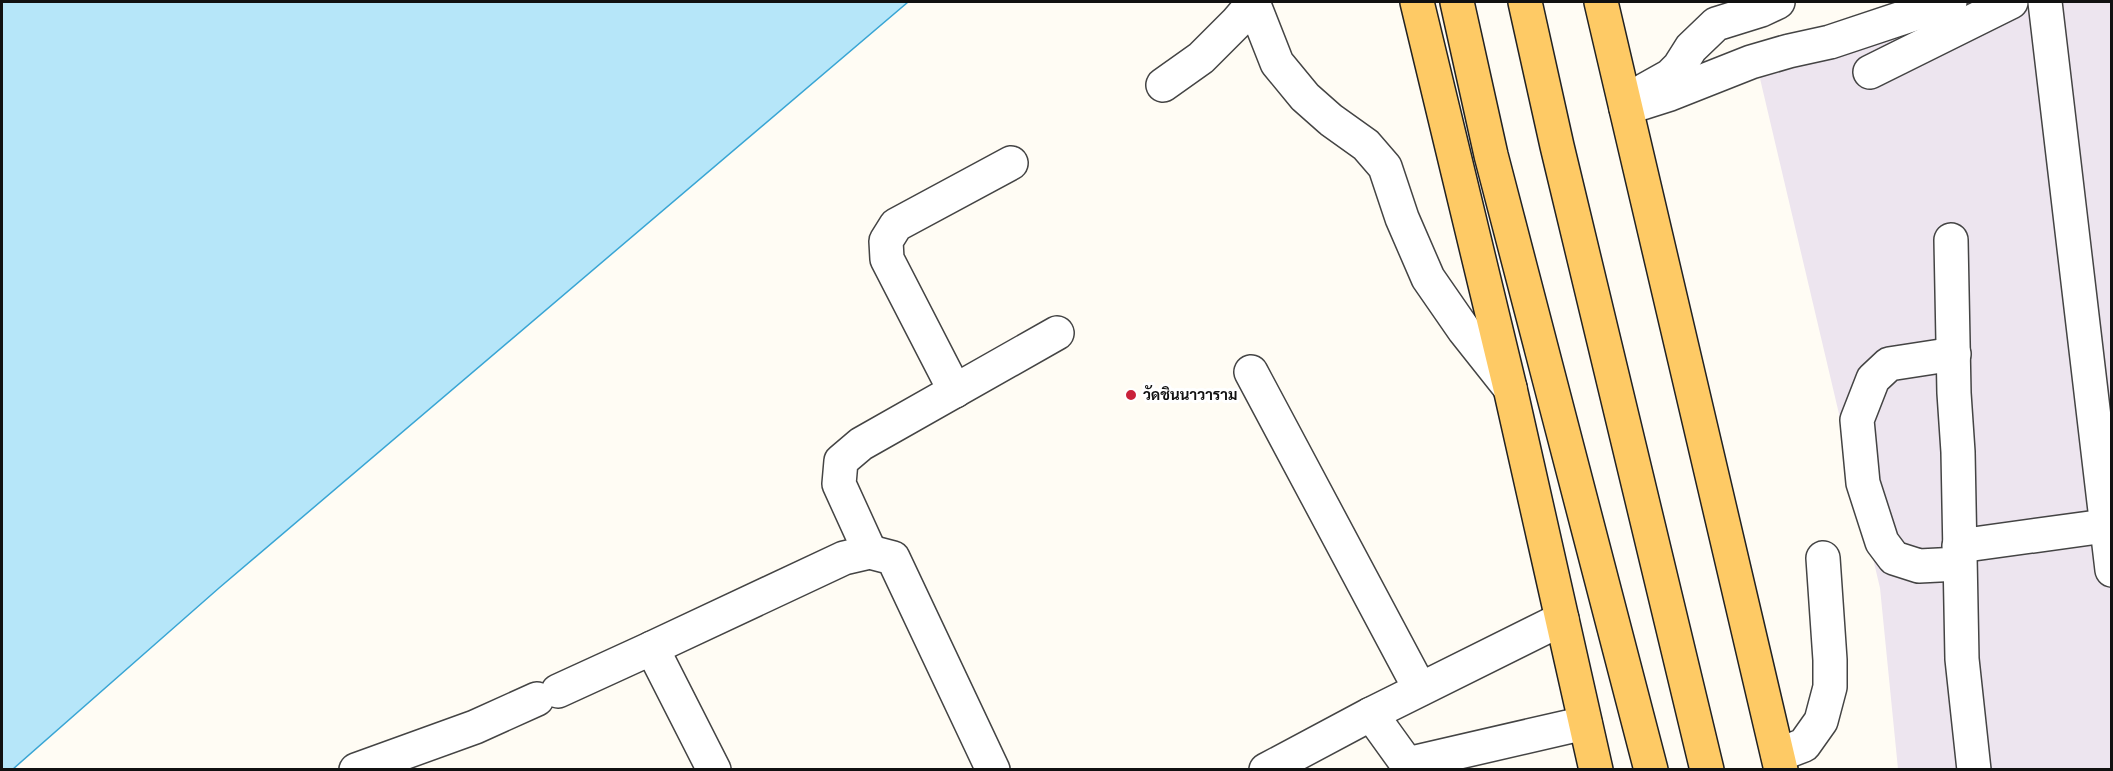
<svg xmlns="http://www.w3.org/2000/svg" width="2113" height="771" viewBox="0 0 2113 771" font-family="Lora,Sarabun,serif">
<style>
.industrial{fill:#ede5ef}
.water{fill:#b6e6f9;stroke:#39a5d4;stroke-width:1.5}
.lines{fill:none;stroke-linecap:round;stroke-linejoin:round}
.minor-casing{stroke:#444;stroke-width:36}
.major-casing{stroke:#222;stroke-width:36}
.minor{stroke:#fff;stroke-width:33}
.major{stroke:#feca65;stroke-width:33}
.poi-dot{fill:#c92139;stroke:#fff;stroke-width:2}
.labels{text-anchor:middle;stroke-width:6;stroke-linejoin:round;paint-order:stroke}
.poi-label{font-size:15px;font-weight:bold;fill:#111;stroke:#fff;text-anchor:start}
</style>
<rect width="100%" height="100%" fill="#fffcf4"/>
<path class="industrial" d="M1936 2H2111V769H1898L1880 588 1754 53Z"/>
<path class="water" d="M2 2H908L219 588 13 769 2 770Z"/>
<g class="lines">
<g class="minor-casing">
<g id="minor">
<path d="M1253 2 1277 63 1305 97 1331 120 1366 145 1385 167 1402 218 1428 278 1464 330 1510 388"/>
<path d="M2045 2 2112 570"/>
<path d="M1870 72 2011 2"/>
<path d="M1163 85 1201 58 1237 22 1254 2"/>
<path d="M1645 90 1670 76 1679 67 1691 48 1716 24 1761 10 1778 2"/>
<path d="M1626 108 1670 94 1751 62 1789 51 1830 42 1950 2"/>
<path d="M1951 240 1954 393 1958 452 1962 659 1974 770"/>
<path d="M1954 354 1889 364 1873 379 1857 420 1863 483 1882 542 1894 558 1919 566 1959 564"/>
<path d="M1251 372 1420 689"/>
<path d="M955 391 887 259 886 241 896 225 1011 163"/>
<path d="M1959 546 2112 525"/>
<path d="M870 552 839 484 841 461 861 444 1057 333"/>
<path d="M652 648 844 558 870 552 893 558 993 770"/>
<path d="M558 691 652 648 714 770"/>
<path d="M1371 714 1407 764"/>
<path d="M1778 755 1804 745 1821 721 1830 687V660L1823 558"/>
<path d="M356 770 475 727 537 699"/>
<path d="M1266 770 1371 714 1562 619"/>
<path d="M1407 770V764L1585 723"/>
</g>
</g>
<g class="major-casing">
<g id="major">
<path d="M1417 2 1510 388 1596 770"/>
<path d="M1457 2 1491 155 1651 770"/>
<path d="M1525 2 1557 146 1707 770"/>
<path d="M1601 2 1781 770"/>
</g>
</g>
<use href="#minor" class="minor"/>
<use href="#major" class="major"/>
</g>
<circle class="poi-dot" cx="1131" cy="395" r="6"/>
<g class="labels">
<g class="poi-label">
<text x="1143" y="400">วัดชินนาวาราม</text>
</g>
</g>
<rect width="2113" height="771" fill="none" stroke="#111111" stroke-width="6"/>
</svg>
